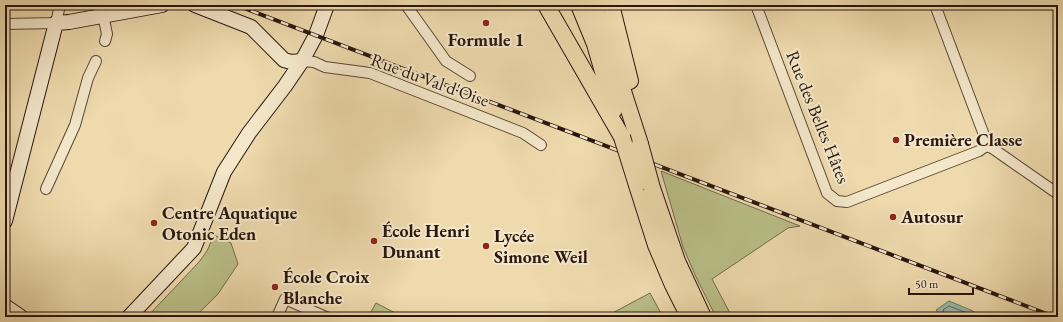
<svg xmlns="http://www.w3.org/2000/svg" width="1063" height="322" viewBox="0 0 1063 322" font-family="'EB Garamond',serif">
<style>
.green{fill:#babf89;stroke:#726a4c}
.water{fill:#9ba;stroke:#6c796c}
.lines{fill:none;stroke-linecap:round;stroke-linejoin:round}
.shore{stroke:#61685c;stroke-width:1}
.street-casing{stroke:#5a4736;stroke-width:12}
.secondary-casing{stroke:#29160e;stroke-width:16}
.primary-casing{stroke:#29160e;stroke-width:18}
.street{stroke:#f4e7ca;stroke-width:10}
.secondary{stroke:#f4e7ca;stroke-width:14}
.primary{stroke:#eedaad;stroke-width:16}
.rail-casing{stroke:#29160e;stroke-width:4}
.rail{stroke:#f4e7ca;stroke-width:2.5;stroke-dasharray:8;stroke-linecap:butt}
.primary-bridge-casing{stroke:#29160e;stroke-width:18;stroke-linecap:butt}
.primary-bridge{stroke:#eedaad;stroke-width:16}
.poi-dot{fill:#8f2418;stroke:#f4e7ca;stroke-width:1.5}
.labels{text-anchor:middle;stroke-width:4;stroke-linejoin:round;paint-order:stroke}
.poi-label{font-size:18px;font-weight:bold;fill:#29160e;stroke:#f4e7ca;text-anchor:start}
.street-label{font-size:18px;fill:#29160e;stroke:#f4e7ca}
</style>
<rect width="100%" height="100%" fill="#eedaad"/>
<filter id="stains"><feTurbulence type="fractalNoise" baseFrequency=".005" numOctaves="4"/><feColorMatrix values="0 0 0 0 .2 0 0 0 0 .09 0 0 0 0 .02 0 0 0 .5 -.17"/></filter>
<radialGradient id="worn" r=".72"><stop offset=".6" stop-color="#630" stop-opacity="0"/><stop offset="1" stop-color="#630" stop-opacity=".3"/></radialGradient>
<g class="green">
<path d="M661 171 800 226 788 228 712 279 732 317H716L696 277 683 247Z"/>
<path d="M214 235 231 243 238 264 218 294 195 317H147L199 262 207 251Z"/>
<path d="M650 293 663 317H605Z"/>
<path d="M376 303 401 316V317H368Z"/>
</g>
<path class="water" d="M949 301 973 311 978 317H942L936 310Z"/>
<g class="lines">
<path class="shore" d="M945 317 943 310 949 306 970 314 973 317"/>
<g class="street-casing">
<g id="street">
<path d="M406 5 446 61 470 76"/>
<path d="M756 5 827 193 837 201 847 202 979 151 986 146"/>
<path d="M935 5 984 135 986 146"/>
<path d="M103 15 107 34 105 41"/>
<path d="M5 24 56 23 60 5"/>
<path d="M302 61 314 62 325 67 370 73 523 133 541 145"/>
<path d="M986 146 992 148 1058 194"/>
<path d="M46 189 75 125 88 78 96 61"/>
<path d="M277 317 285 299 326 317"/>
</g>
</g>
<g class="secondary-casing">
<g id="secondary">
<path d="M195 5 251 27 284 60 291 62 302 61"/>
<path d="M5 221 56 23 69 22 162 5"/>
<path d="M5 306 21 317"/>
<path d="M129 317 194 248 224 172 249 133 285 86 302 61 316 35 327 5"/>
</g>
</g>
<g class="primary-casing">
<g id="primary">
<path d="M546 5 622 137"/>
<path d="M579 5 595 44 614 110"/>
<path d="M593 5 601 23 640 144"/>
<path d="M611 5 630 81"/>
<path d="M637 185 656 245 673 285 689 317"/>
<path d="M652 188 677 261 703 317"/>
</g>
</g>
<use href="#street" class="street"/>
<use href="#secondary" class="secondary"/>
<use href="#primary" class="primary"/>
<g class="rail-casing">
<path id="rail" d="M236 5 1055 317"/>
</g>
<use href="#rail" class="rail"/>
<g class="primary-bridge-casing">
<g id="primary-bridge">
<path d="M622 137 637 185"/>
<path d="M640 144 652 188"/>
</g>
</g>
<use href="#primary-bridge" class="primary-bridge"/>
</g>
<g class="poi-dot">
<circle cx="486" cy="23" r="4"/>
<circle cx="896" cy="140" r="4"/>
<circle cx="893" cy="217" r="4"/>
<circle cx="154" cy="223" r="4"/>
<circle cx="374" cy="241" r="4"/>
<circle cx="486" cy="246" r="4"/>
<circle cx="275" cy="287" r="4"/>
</g>
<g class="labels">
<g class="poi-label">
<text x="486" y="46" text-anchor="middle">Formule 1</text>
<text x="904" y="146">Première Classe</text>
<text x="162" y="219">Centre Aquatique<tspan x="162" dy="21">Otonic Eden</tspan></text>
<text x="901" y="223">Autosur</text>
<text x="382" y="237">École Henri<tspan x="382" dy="21">Dunant</tspan></text>
<text x="494" y="242">Lycée<tspan x="494" dy="21">Simone Weil</tspan></text>
<text x="283" y="283">École Croix<tspan x="283" dy="21">Blanche</tspan></text>
</g>
<g class="street-label">
<text transform="translate(430 80) rotate(20)" y="6">Rue du Val d'Oise</text>
<text transform="translate(818 117) rotate(68)" y="6">Rue des Belles Hâtes</text>
</g>
</g>
<rect width="1063" height="322" fill="none" stroke="#eedaad" stroke-width="20"/>
<rect x="6" y="6" width="1051" height="310" fill="none" stroke="#29160e" stroke-width="2"/>
<rect x="10" y="10" width="1043" height="302" fill="none" stroke="#29160e"/>
<path d="M909 288v6h64v-6" fill="none" stroke="#29160e" stroke-width="2"/>
<text x="915" y="288" font-size="12" fill="#29160e" stroke="#f4e7ca" stroke-width="3" paint-order="stroke">50 m</text>
<rect width="100%" height="100%" filter="url(#stains)"/>
<rect width="100%" height="100%" fill="url(#worn)"/>
</svg>
